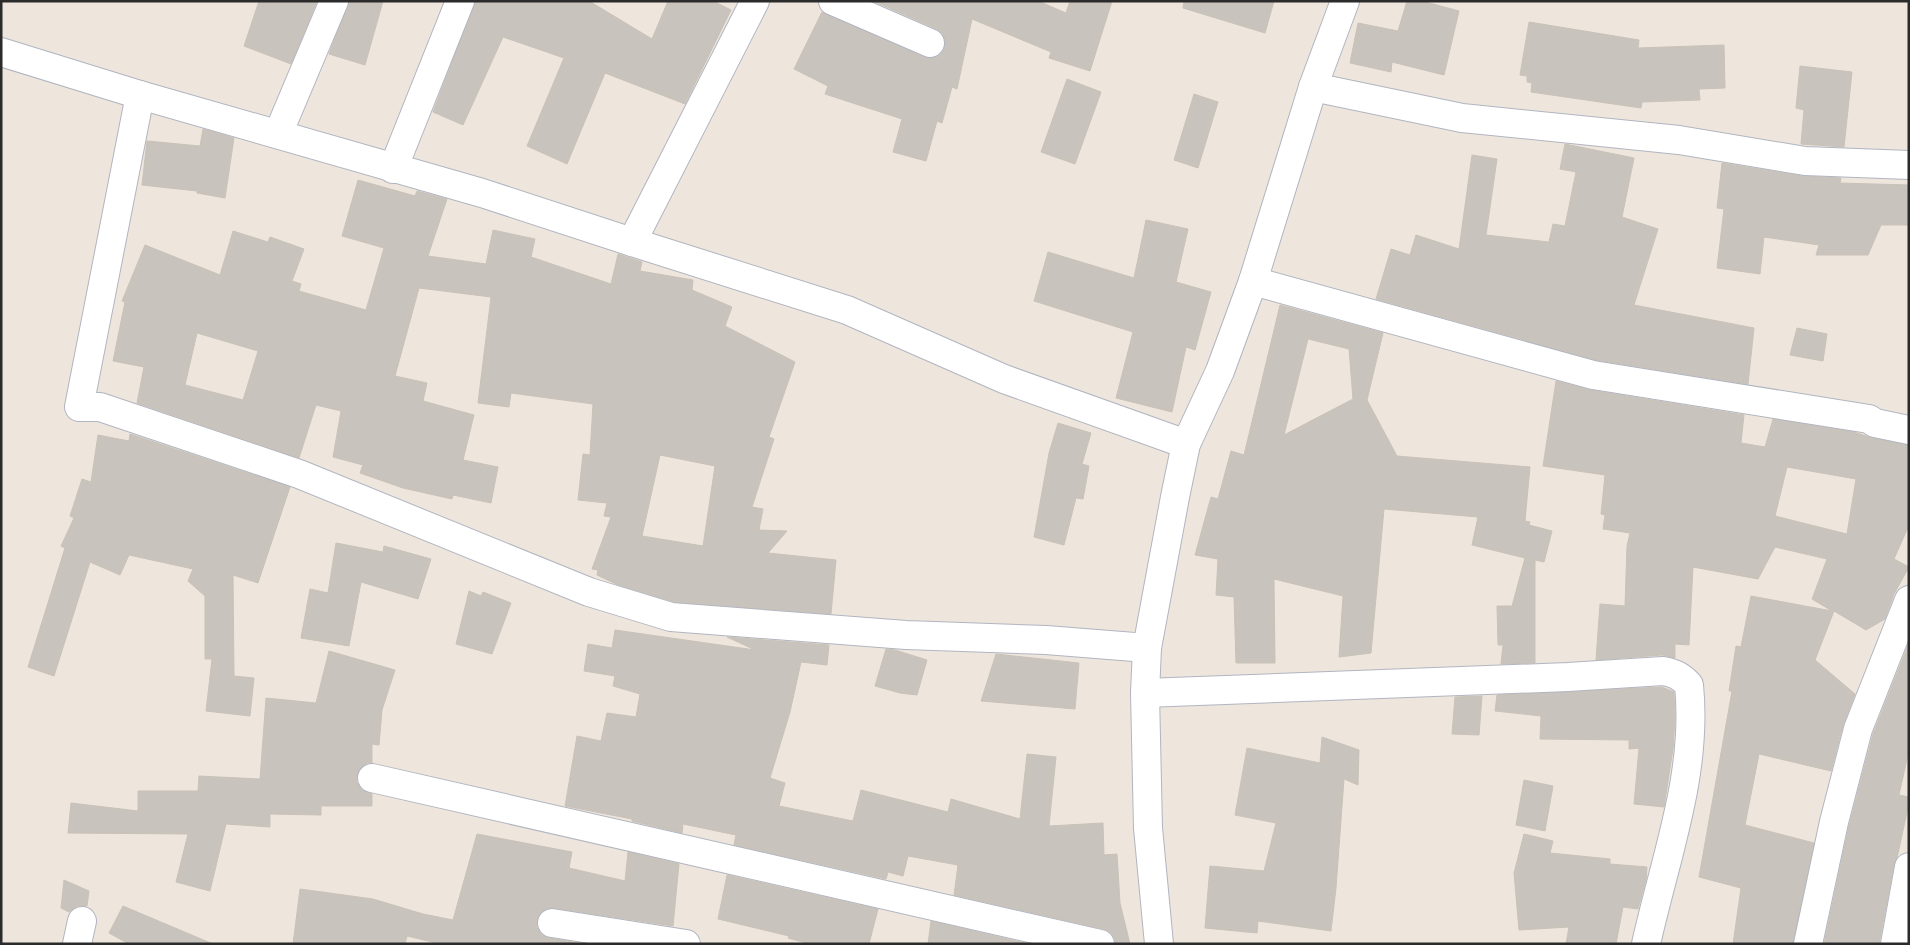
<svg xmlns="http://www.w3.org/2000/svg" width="1910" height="945" viewBox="0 0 1910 945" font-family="'DM Sans',sans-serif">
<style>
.building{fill:#c9c3bd;stroke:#c9c2b7;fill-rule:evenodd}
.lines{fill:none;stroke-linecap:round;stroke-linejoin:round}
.minor-casing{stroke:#b1b5c0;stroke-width:30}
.minor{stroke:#fff;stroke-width:28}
</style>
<rect width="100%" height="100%" fill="#eee6dd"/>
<g class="building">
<path d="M259 1H317L291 64 244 46Z"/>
<path d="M349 1H383L365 65 329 54Z"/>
<path d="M475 1H589L652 39 668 1H713L731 10 685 104 605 73 567 164 527 146 564 58 503 37 463 125 433 112Z"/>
<path d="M873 1H1038L1066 13 1070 1H1112L1090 71 1049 58 1051 52 972 19 957 89 952 87 942 123 937 121 926 161 893 152 902 119 825 94 828 86 794 69 822 12 924 57 932 58 939 56 944 50 945 41 943 34 937 29Z"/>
<path d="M1184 1H1274L1265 33 1183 8Z"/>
<path d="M1407 1H1422L1459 11 1444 75 1392 62 1391 72 1350 63 1358 23 1398 31Z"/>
<path d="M1529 22 1639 40 1638 48 1724 45 1725 88 1699 89 1700 100 1642 102 1641 108 1531 92 1532 83 1527 82V76L1520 75Z"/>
<path d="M1800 66 1852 72 1844 147 1801 144 1804 110 1796 108Z"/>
<path d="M1067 79 1101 92 1075 164 1041 152Z"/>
<path d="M1194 94 1218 102 1198 168 1174 160Z"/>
<path d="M203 129 234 138 225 198 197 193V191L142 185 147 141 200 146Z"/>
<path d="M1565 144 1634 158 1622 217 1658 229 1634 305 1754 328 1748 384 1596 360 1376 299 1391 249 1410 255 1416 235 1459 249 1472 155 1497 159 1486 235 1549 242 1553 224 1565 226 1576 172 1560 169Z"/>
<path d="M1722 163 1802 176 1841 178 1840 183 1909 185V225H1881L1868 255H1816L1819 245 1764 237 1760 274 1717 268 1724 209 1717 208Z"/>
<path d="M358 180 415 196 417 191 447 199 428 256 486 264 493 230 535 239 531 257 611 284 618 254 642 262 640 271 693 280 692 290 732 307 725 326 795 362 769 437 774 439 752 507 763 509 759 530 787 531 768 553 836 560 831 614 674 602 618 585 597 575 598 570 592 569 611 517 604 516 607 503 578 500 583 454 590 455 593 404 511 393 509 407 478 403 491 297 419 288 395 376 427 383 423 401 474 415 463 460 498 467 491 503 453 495 452 499 403 488 360 473 363 465 333 457 341 411 316 405 299 458 137 403 144 367 113 361 125 302 122 301 145 245 220 275 233 231 268 242 270 237 304 249 292 281 301 284 299 291 366 310 384 248 342 236ZM197 333 258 351 243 400 185 385ZM660 455 715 466 703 546 642 536Z"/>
<path d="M1146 220 1188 229 1176 282 1211 292 1195 350 1186 347 1172 412 1116 398 1133 332 1034 301 1048 252 1134 278Z"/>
<path d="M1280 305 1383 333 1367 400 1397 456 1530 467 1525 521 1530 522 1529 525 1552 531 1544 562 1535 560V663L1501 664 1503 645H1498L1497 606H1512L1525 558 1472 545 1478 517 1384 509 1371 653 1339 657 1343 596 1274 579 1275 663H1236L1234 597 1216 595 1218 559 1195 555 1211 497 1218 499 1231 451 1244 455ZM1308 339 1349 349 1353 399 1284 435Z"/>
<path d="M1797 328 1827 334 1823 361 1790 355Z"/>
<path d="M1556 381 1590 390 1744 415 1741 443 1765 447 1773 419 1854 432 1872 438 1909 445V525L1894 559 1909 567 1894 594 1885 619 1866 630 1834 611 1815 660 1855 694 1843 725 1831 771 1759 754 1745 825 1814 843 1793 944H1733L1741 888 1699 877 1732 691H1729L1736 646 1741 647 1751 596 1832 611 1812 599 1827 559 1775 547 1758 579 1693 567 1689 645 1675 644V658L1662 655 1596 660 1600 604 1625 606 1627 546 1630 533 1603 529 1605 515 1601 514 1605 475 1543 466ZM1787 467 1856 479 1847 534 1775 516Z"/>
<path d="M1058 423 1091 433 1082 464 1089 466 1083 499 1076 498 1064 545 1034 537 1049 453Z"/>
<path d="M130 434 290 487 258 583 233 575 234 676 254 678 250 716 206 711 212 659H205V596L188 581 193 569 129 555 120 575 90 562 54 676 28 667 65 548 61 546 74 518 70 516 82 479 91 482 98 435 129 441Z"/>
<path d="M336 543 383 552 384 546 431 559 418 599 361 582 349 646 301 638 310 589 328 593Z"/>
<path d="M469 591 481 596 483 592 511 603 492 654 456 644Z"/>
<path d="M615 630 755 650 727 637 829 645 827 665 801 662 790 712 770 778 785 783 779 806 853 821 861 790 948 812 951 799 1020 819 1027 754 1056 757 1049 826 1103 823 1104 855 1117 854 1120 903 1130 944H1115V939L1111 933 1103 929 954 895 958 865 908 856 903 876 888 872 886 879 734 845 736 835 683 824 682 833 632 821V819L565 806 577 736 601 741 607 713 636 717 640 694 613 686 615 676 584 671 588 644 612 648Z"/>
<path d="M1909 643V750L1899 795 1909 797V803L1897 858 1894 864 1879 944H1824L1849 826 1873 734Z"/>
<path d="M886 649 895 650 927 660 917 695 900 693 875 686Z"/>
<path d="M329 651 395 670 382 710 379 745 372 744V763H367L361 767 357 775V782L361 789 372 794V806H321V815L270 814V827L226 824 210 891 176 882 188 834 68 833 71 803 138 811V791H198L199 776 260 779 266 698 316 703Z"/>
<path d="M996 654 1079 663 1075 709 981 701Z"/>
<path d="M1662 687 1674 692 1675 718 1673 749 1664 807 1634 804 1639 748 1629 749V740L1540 739 1541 716 1495 711 1497 695Z"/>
<path d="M1482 696 1479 735 1452 734 1455 697Z"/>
<path d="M1322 737 1359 750 1358 785 1344 779 1336 888 1331 931 1258 921 1257 933 1205 928 1210 866 1264 871 1276 823 1235 815 1247 748 1320 763Z"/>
<path d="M1524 780 1553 786 1545 831 1516 825Z"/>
<path d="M477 834 572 852 569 868 625 881 628 852 679 864 673 926 554 908 546 909 540 914 537 920V928L542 935 550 938 583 944H441L407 936 405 944H293L300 889 373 899 423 914 453 920Z"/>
<path d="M1524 834 1553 841 1550 853 1610 859V864L1647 867 1646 880 1638 909 1623 907 1616 944H1566L1569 927 1519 930 1514 873Z"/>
<path d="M727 875 878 909 869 944H810L788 938 789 936 718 919Z"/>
<path d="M64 880 89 891 87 906H77L69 912 61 908Z"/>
<path d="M123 906 213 944H129L109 933Z"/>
<path d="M931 921 1029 944H928Z"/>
</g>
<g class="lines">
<g class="minor-casing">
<g id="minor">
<path d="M833 1 930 43"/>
<path d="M1 52 140 95 482 193 632 242 847 310 1004 379 1186 444"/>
<path d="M1313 87 1462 118 1679 140 1805 161 1909 165"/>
<path d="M140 95 79 407H100L299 474 589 592 671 617 906 635 1046 640 1147 648"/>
<path d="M278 134 334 1"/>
<path d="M393 169 460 1"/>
<path d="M632 242 755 1"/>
<path d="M1253 281 1593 375 1869 419 1875 423 1909 430"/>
<path d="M1145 693 1568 677 1663 671C1674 673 1681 676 1689 685 1698 774 1665 858 1646 944"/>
<path d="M372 778 1100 944"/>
<path d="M552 923 686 944"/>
<path d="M77 944 82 921"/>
<path d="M1159 944 1148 828 1145 693 1147 648 1175 497 1186 444 1220 371 1253 281 1313 87 1345 1"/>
<path d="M1808 944 1834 822 1858 729 1909 600"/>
<path d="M1895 944 1909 867"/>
</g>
</g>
<use href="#minor" class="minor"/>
</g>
<rect width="1910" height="945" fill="none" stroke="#2b2b2b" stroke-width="5"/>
</svg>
